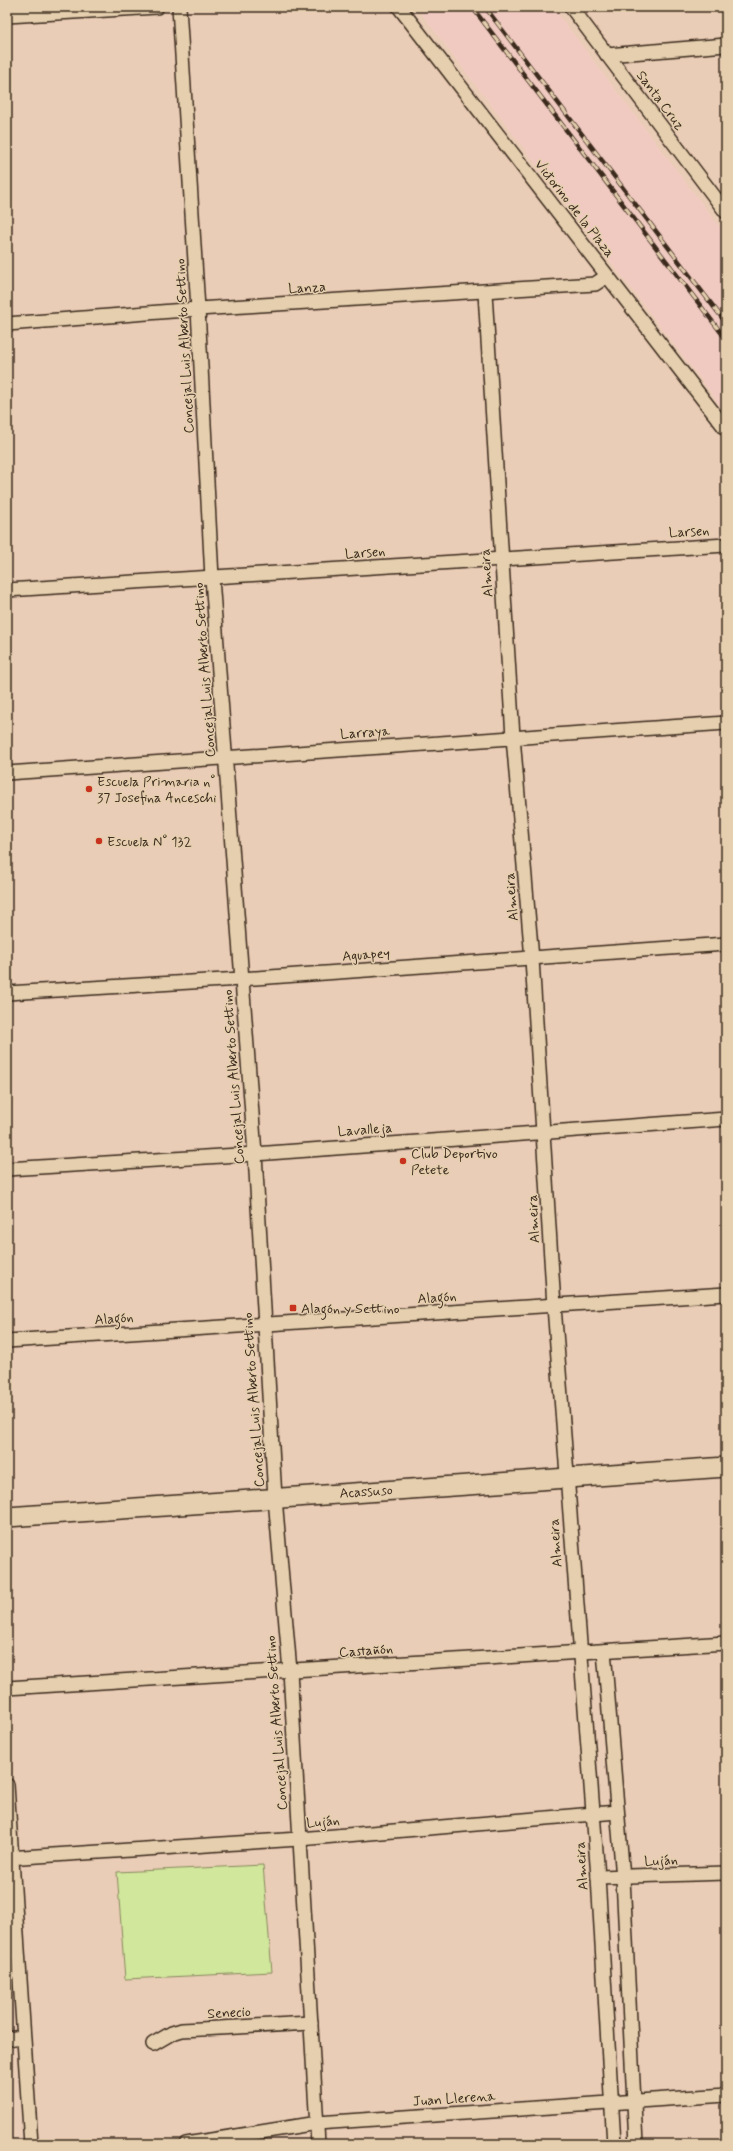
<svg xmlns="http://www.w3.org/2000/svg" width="733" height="2151" viewBox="0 0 733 2151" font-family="Mynerve,sans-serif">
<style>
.built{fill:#f0cac0}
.green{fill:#d1e79c;stroke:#86885d}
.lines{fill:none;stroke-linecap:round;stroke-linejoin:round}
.street-casing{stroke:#3b2a1e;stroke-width:16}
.secondary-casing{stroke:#3b2a1e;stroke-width:22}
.street{stroke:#e5cfae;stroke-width:13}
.secondary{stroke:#e5cfae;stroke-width:19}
.rail-casing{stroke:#3b2a1e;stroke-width:4.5}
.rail{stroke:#e5cfae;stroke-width:3;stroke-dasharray:9;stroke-linecap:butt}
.poi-dot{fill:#c8321e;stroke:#e5cfae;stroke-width:1.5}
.labels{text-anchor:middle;stroke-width:3;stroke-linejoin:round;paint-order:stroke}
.street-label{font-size:14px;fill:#3b2a1e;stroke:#e5cfae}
.poi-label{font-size:14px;fill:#3b2a1e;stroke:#e5cfae;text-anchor:start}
</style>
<rect width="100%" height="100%" fill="#eacdb6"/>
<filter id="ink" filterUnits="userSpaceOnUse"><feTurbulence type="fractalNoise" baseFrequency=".025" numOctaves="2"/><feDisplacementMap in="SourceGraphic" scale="8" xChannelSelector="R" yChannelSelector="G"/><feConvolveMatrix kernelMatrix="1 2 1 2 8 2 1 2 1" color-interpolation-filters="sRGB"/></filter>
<g filter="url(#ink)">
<path class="built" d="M416 7H553L726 235V413Z"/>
<path class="green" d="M263 1865 272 1972 125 1979 117 1872Z"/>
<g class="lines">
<g class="street-casing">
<g id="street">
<path d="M179 7 198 309 212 578 255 1154 275 1498 290 1671 318 2144"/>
<path d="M399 7 726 429"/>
<path d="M571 7 726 212"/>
<path d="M7 16 157 7"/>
<path d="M607 55 726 45"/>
<path d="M485 293 513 737 532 959 554 1306 598 1877 614 2144"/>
<path d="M7 324 198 309 595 284 607 276"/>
<path d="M7 590 726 545"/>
<path d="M7 773 726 723"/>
<path d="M7 993 241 979 726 944"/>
<path d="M7 1169 255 1154 726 1119"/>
<path d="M7 1341 726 1294"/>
<path d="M604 1651 623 1878 636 2144"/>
<path d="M7 1688 726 1643"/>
<path d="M7 1785 31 2144"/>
<path d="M7 1858 299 1839 617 1812"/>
<path d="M598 1877 726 1873"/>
<path d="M7 2039 23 2037"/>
<path d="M153 2044 172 2033 182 2030 311 2023"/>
<path d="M186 2144 317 2123 726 2095"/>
</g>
</g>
<g class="secondary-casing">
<path id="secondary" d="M7 1517 726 1467"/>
</g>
<use href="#street" class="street"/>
<use href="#secondary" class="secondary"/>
<g class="rail-casing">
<g id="rail">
<path d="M472 7 726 339"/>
<path d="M485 7 726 323"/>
</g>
</g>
<use href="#rail" class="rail"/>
</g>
</g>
<g class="poi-dot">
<circle cx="89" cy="789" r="4"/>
<circle cx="99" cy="841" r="4"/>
<circle cx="403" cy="1161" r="4"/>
<rect x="289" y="1304" width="8" height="8" rx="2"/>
</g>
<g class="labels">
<g class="street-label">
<text transform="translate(661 100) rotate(53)" y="5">Santa Cruz</text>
<text transform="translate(575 208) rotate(52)" y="5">Victorino de la Plaza</text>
<text transform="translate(307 287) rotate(-3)" y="5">Lanza</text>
<text transform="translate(184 346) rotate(-93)" y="5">Concejal Luis Alberto Settino</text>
<text transform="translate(689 531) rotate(-3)" y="5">Larsen</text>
<text transform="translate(365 552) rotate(-4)" y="5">Larsen</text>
<text transform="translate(486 573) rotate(-94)" y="5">Almeira</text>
<text transform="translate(204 670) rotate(-94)" y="5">Concejal Luis Alberto Settino</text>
<text transform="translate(365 732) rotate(-4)" y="5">Larraya</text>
<text transform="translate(511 897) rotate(-95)" y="5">Almeira</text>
<text transform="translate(366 954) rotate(-4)" y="5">Aguapey</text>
<text transform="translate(233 1077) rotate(-94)" y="5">Concejal Luis Alberto Settino</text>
<text transform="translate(365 1129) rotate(-4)" y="5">Lavalleja</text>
<text transform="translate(533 1219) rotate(-93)" y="5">Almeira</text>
<text transform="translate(437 1297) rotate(-4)" y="5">Alagón</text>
<text transform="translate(114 1318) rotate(-4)" y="5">Alagón</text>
<text transform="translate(253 1400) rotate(-94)" y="5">Concejal Luis Alberto Settino</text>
<text transform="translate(366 1491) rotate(-4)" y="5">Acassuso</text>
<text transform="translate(555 1543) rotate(-94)" y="5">Almeira</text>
<text transform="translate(366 1650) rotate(-4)" y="5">Castañón</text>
<text transform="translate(276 1723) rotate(-94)" y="5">Concejal Luis Alberto Settino</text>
<text transform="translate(323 1821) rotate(-5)" y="5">Luján</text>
<text transform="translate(661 1860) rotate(-3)" y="5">Luján</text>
<text transform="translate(581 1866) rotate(-94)" y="5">Almeira</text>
<text transform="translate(229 2012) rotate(-3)" y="5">Senecio</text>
<text transform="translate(454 2098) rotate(-4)" y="5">Juan Llerena</text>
</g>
<g class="poi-label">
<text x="97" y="786">Escuela Primaria n°<tspan x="97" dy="16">37 Josefina Anceschi</tspan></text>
<text x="107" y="846">Escuela N° 132</text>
<text x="411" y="1158">Club Deportivo<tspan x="411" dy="16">Petete</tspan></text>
<text x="301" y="1313">Alagón y Settino</text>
</g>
</g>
<rect width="733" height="2151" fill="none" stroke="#e5cfae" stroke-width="24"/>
<rect x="12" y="12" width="709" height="2127" fill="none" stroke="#3b2a1e" stroke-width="1.5" filter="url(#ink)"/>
</svg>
